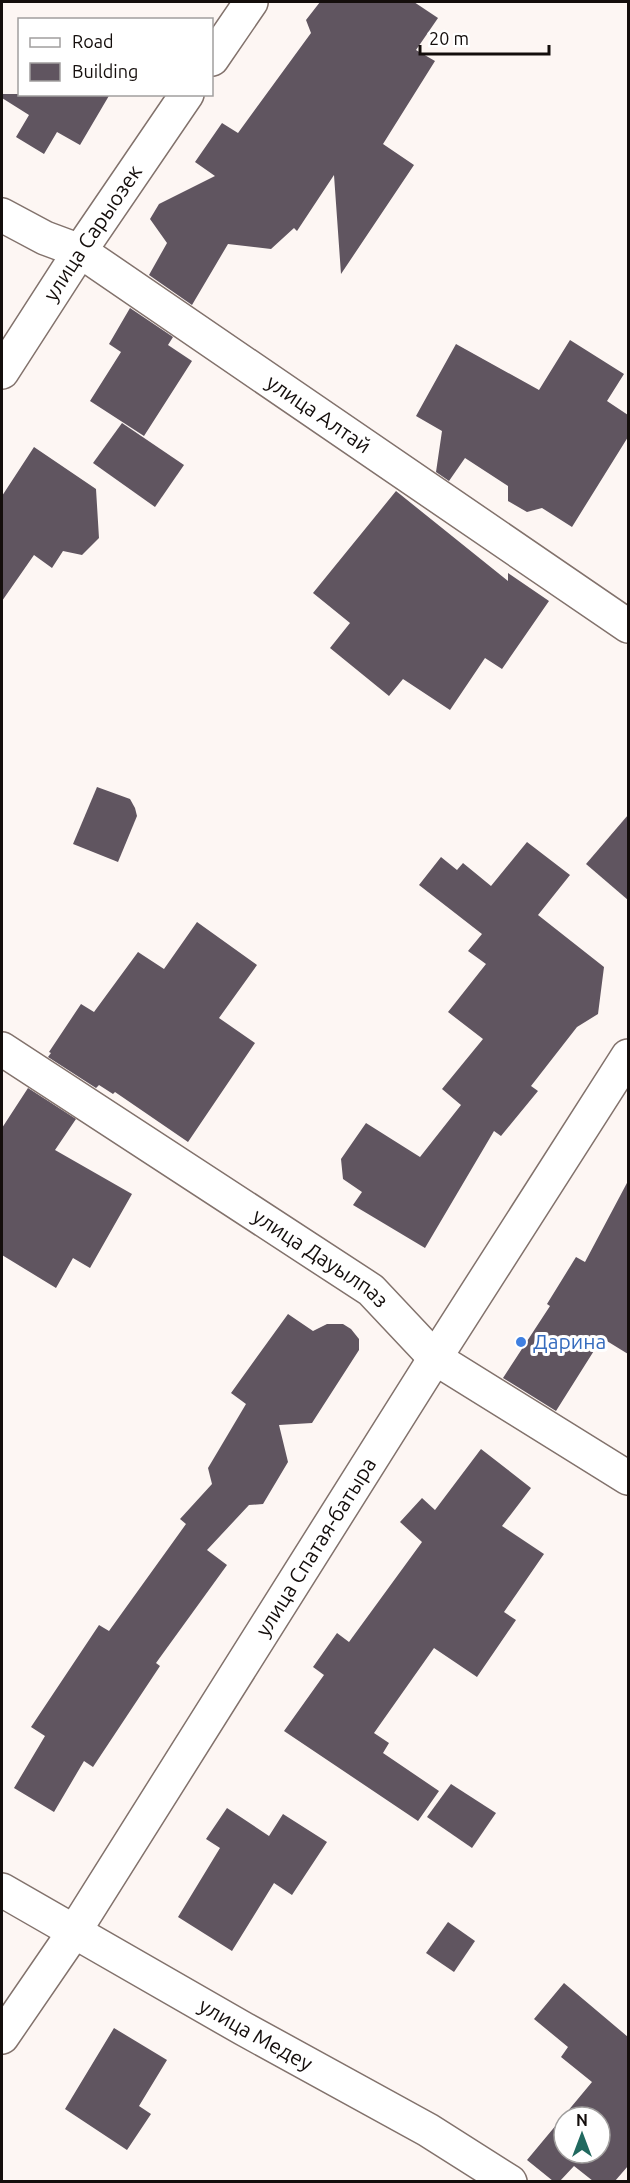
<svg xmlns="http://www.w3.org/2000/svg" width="630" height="2183" viewBox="0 0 630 2183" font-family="Ubuntu,sans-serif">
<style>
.building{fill:#605560;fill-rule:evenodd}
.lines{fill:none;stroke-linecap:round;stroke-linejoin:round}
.minor-casing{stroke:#82726c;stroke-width:36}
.minor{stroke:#fff;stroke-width:33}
.shop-dot{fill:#3f7fe0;stroke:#fff;stroke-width:2}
.labels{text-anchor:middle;stroke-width:6;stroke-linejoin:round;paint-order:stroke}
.street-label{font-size:21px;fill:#140e0c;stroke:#fff}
.shop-label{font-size:21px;fill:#366cbe;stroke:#fff;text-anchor:start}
</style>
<rect width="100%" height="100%" fill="#fdf6f3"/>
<g class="building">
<path d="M320 2H414L438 18 416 50 435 61 383 144 414 165 341 274 334 175 297 231 294 228 271 249 228 244 192 305 149 275 167 243 150 219 159 204 215 176 195 162 222 123 238 133 311 33 306 20Z"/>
<path d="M2 94H110L80 145 57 132 44 154 16 137 29 115 2 98Z"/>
<path d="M130 308 173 337 168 345 192 361 144 436 90 401 121 352 109 344Z"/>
<path d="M570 340 624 374 607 401 628 415V437L572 527 542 508 527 512 508 501V486L465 458 449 481 436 472 442 431 416 416 456 344 539 390Z"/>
<path d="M122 423 184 465 155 507 93 463Z"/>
<path d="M34 447 96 489 99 538 82 555 63 551 52 568 34 555 2 601V496Z"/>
<path d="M396 491 508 581V573L549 601 502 669 485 658 450 710 403 679 389 696 330 648 350 623 313 593Z"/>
<path d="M97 787 130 799 135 808 137 816 118 862 73 844Z"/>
<path d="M628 815V900L586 864Z"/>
<path d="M527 842 570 875 538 915 604 967 598 1014 577 1027 531 1086 538 1091 501 1136 494 1131 425 1248 353 1205 362 1192 343 1179 341 1159 366 1123 420 1157 461 1105 442 1089 483 1039 448 1012 486 964 468 951 482 934 419 885 441 857 457 870 463 863 491 886Z"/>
<path d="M197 922 257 965 219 1018 255 1043 188 1142 115 1092 113 1094 99 1085 96 1088 48 1057 51 1053 49 1052 81 1004 94 1012 138 952 164 969Z"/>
<path d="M28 1088 76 1119 55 1150 132 1194 90 1268 73 1258 56 1288 2 1255V1128Z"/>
<path d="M628 1181V1354L602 1338 556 1411 503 1378 550 1306 547 1304 576 1257 585 1262Z"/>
<path d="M288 1314 313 1331 327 1324H343L351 1329 359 1339V1350L312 1423 279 1425 288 1462 263 1504 249 1505 207 1550 227 1565 156 1663 160 1666 93 1767 84 1761 54 1812 14 1788 45 1736 31 1727 99 1625 109 1631 186 1524 180 1519 212 1484 208 1468 246 1404 231 1393Z"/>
<path d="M481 1449 531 1488 502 1526 544 1554 504 1612 516 1620 477 1677 434 1648 374 1733 389 1743 383 1753 439 1791 418 1821 284 1731 324 1675 313 1667 337 1633 349 1642 422 1542 400 1522 422 1498 435 1510Z"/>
<path d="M451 1784 496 1813 472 1848 427 1817Z"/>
<path d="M227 1808 269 1836 283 1814 327 1842 292 1895 274 1883 232 1951 178 1917 220 1848 206 1839Z"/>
<path d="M448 1922 475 1941 454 1972 426 1953Z"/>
<path d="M564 1983 628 2037V2166L615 2181H593L574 2166 560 2181H553L527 2160 592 2082 561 2057 568 2047 534 2019ZM564 2117H600V2153H564Z"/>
<path d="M114 2028 167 2060 139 2106 151 2114 127 2150 65 2109Z"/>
</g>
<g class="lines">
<g class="minor-casing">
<g id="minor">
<path d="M212 59 251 2"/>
<path id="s1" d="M2 215 45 238 80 251 628 626"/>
<path id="s2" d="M2 372 80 251 187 94"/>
<path id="s3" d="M2 1049 371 1290 435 1358 628 1478"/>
<path id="s4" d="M2 1890 244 2029 428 2130 510 2182"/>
<path id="s5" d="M2 2037 74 1932 435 1358 628 1056"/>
</g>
</g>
<use href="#minor" class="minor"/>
</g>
<circle class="shop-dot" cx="521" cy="1342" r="6"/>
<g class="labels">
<g class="street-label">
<text dy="7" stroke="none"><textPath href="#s2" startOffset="166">улица Сарыозек</textPath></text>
<text dy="7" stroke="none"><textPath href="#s1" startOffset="375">улица Алтай</textPath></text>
<text dy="7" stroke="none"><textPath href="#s3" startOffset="381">улица Дауылпаз</textPath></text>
<text dy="7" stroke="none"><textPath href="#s5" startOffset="582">улица Спатая-батыра</textPath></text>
<text dy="7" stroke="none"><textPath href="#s4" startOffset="292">улица Медеу</textPath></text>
</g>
<g class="shop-label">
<text x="533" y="1349">Дарина</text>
</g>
</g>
<rect width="630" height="2183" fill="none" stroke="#140e0c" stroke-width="6"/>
<rect x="18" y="18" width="195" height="78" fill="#ffffff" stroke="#a19f9e" stroke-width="1.5"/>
<rect x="30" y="38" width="30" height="9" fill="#ffffff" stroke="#a19f9e" stroke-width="1.5"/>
<text x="72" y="48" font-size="18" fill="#140e0c">Road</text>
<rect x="30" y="63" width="30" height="18" fill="#605560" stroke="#a19f9e" stroke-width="1.5"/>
<text x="72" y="78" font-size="18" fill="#140e0c">Building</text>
<g transform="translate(582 2135)"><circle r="28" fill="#ffffff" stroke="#a19f9e" stroke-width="1.5"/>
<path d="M0-4.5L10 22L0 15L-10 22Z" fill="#21695f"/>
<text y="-9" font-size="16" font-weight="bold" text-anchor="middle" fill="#140e0c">N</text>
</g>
<path d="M420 45v9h129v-9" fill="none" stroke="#140e0c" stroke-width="3"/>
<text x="429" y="45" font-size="18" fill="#140e0c" stroke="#ffffff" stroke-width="4.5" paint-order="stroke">20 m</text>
</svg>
